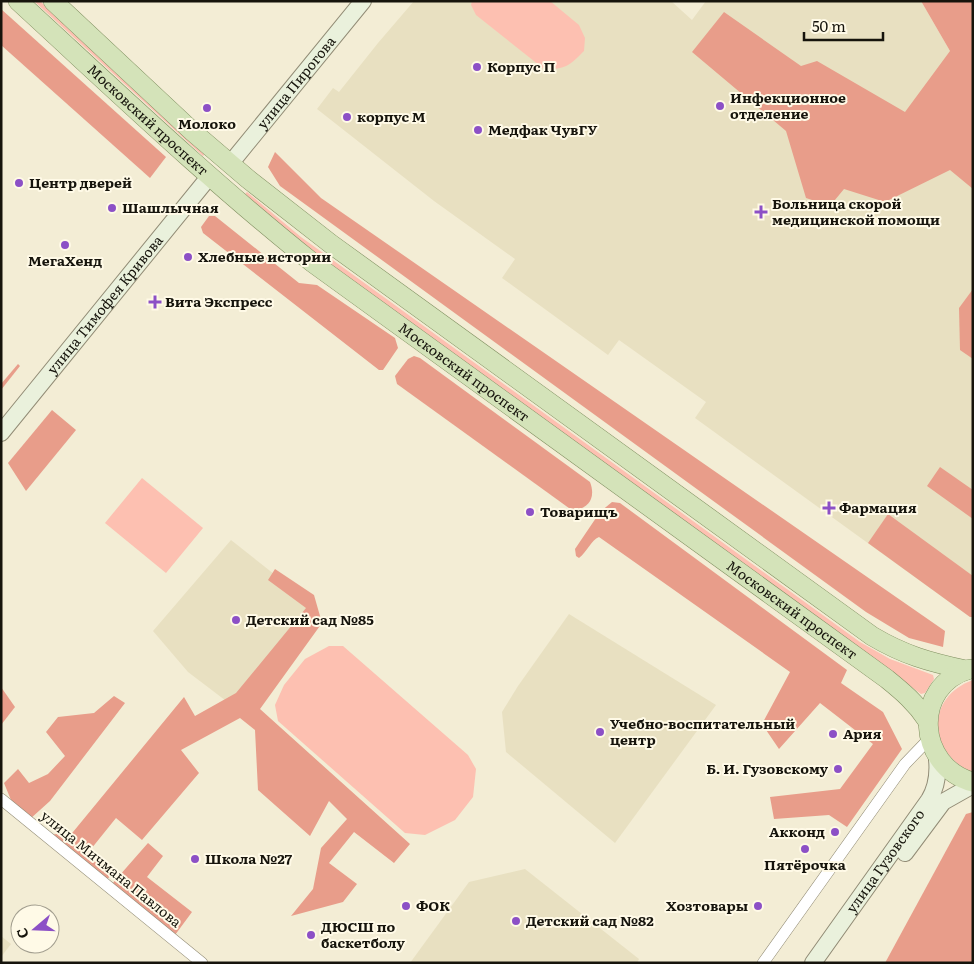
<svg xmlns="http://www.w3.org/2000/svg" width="974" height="964" viewBox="0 0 974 964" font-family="Literata,serif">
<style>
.built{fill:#e8e0c1}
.green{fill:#fdc0b1}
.forest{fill:#e89d8a}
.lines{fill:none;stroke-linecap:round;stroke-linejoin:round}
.street-casing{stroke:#928c76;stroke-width:12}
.secondary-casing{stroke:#928c76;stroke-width:18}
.primary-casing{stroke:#7f8e5f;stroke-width:20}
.street{stroke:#fff;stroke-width:11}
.secondary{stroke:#eaf1dc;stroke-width:16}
.primary{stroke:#d4e3b9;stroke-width:19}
.poi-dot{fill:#8c50c6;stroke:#fffae7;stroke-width:2}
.labels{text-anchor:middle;stroke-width:4;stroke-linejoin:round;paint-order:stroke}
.poi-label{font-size:14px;font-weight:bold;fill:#16140c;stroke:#fffae7;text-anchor:start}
.street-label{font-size:14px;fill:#16140c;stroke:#fffae7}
</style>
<rect width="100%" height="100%" fill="#f3edd5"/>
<g class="built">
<path d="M414 1H671L692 20 706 1H921L950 51 973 166V617H970L695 418 706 402 619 340 608 355 502 278 515 259 434 201 317 109 333 88 339 92 378 43Z"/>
<path d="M231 540 317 608 238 710 188 672 153 631Z"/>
<path d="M569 614 716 705 615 843 506 752 502 712 518 686Z"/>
<path d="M525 869 639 959 637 963H410L469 882Z"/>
<path d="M1 936 11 944 1 957Z"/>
</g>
<g class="green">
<path d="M34 1H40L206 153 203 156Z"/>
<path d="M472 1H550L579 25 585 38 584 51C570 65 565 70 544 69L476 15 471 5Z"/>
<path d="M247 192 301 237 860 642 890 659 933 675 934 679 925 693 921 694 298 241 243 196Z"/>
<path d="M142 478 203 528 166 573 105 523Z"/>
<path d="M329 646H343L468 755 476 769 473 797 455 820 425 835 405 833 278 721 275 705 284 685 305 659Z"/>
<path d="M973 680V773C927 753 925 697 973 680Z"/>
</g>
<g class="forest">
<path d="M921 1H973V189L950 170 885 202 844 189 830 206 806 198 786 131 692 52 724 12 801 66 817 61 905 112 950 51Z"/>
<path d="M1 9 166 157 150 178 1 45Z"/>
<path d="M275 152 321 198 945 631 943 647 909 638 866 612 280 186 268 167Z"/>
<path d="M209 216H215L299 283 317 285 395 338 398 348 383 370H379L203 233 201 227Z"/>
<path d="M973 289V359L960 350 959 308Z"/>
<path d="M414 356 420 358 590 482C596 498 589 508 573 511L397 384 395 376 408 359Z"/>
<path d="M18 364 20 366 1 390V384Z"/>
<path d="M52 410 76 430 26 491 8 463Z"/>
<path d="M940 467 973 490V519L927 486Z"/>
<path d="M612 502 620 503 847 670 841 683 883 712 902 749 847 827 829 815 774 819 770 797 840 789 873 744 820 703 779 749 762 724 790 672 599 537C591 540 587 552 579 558L576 556 575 549 600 512Z"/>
<path d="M888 514 973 576V617H970L868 543Z"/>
<path d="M275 569 314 595 322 623 260 709 410 844 394 863 354 832 329 863 357 884 343 902 291 916 313 889 321 848 347 819 329 801 310 836 258 790 255 730 240 718 181 750 199 773 142 840 116 818 87 854 112 875 106 880 49 835 73 832 184 697 195 716 236 693 306 608 268 580Z"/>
<path d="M1 687 15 707 1 725Z"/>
<path d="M114 696 125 703 50 801 30 819 13 805 4 783 18 769 29 783 48 774 65 756 46 732 58 717 94 713Z"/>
<path d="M973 812V963H885L966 814Z"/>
<path d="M148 843 163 856 147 877 192 912 175 935 112 884Z"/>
</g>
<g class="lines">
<g class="street-casing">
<g id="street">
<path d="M1 799 202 963"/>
<path d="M763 963 905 764 930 738"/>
</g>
</g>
<g class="secondary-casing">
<g id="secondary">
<path id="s1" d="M230 164 363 1"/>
<path id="s2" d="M1 433 209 177"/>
<path d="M905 853 943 802 973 785"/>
<path id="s3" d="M813 963 929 800C938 785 939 769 936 752"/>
</g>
</g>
<g class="primary-casing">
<g id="primary">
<path id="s4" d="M18 1C115 90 210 181 313 263L887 679C903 692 916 703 927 720"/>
<path d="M53 1 193 132 248 179 331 244 872 636C904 655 929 662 966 670"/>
<path d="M970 669C911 686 917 767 973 782"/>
</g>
</g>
<use href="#street" class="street"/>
<use href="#secondary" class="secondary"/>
<use href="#primary" class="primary"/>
</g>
<g class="poi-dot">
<circle cx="477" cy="67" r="5"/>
<circle cx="720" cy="106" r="5"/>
<circle cx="207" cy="108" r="5"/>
<circle cx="347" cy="117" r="5"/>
<circle cx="478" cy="130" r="5"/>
<circle cx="19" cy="183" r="5"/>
<circle cx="112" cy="208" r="5"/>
<path d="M758.5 204.5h5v5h5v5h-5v5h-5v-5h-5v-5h5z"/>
<circle cx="65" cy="245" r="5"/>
<circle cx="188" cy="257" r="5"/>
<path d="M152.5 294.5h5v5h5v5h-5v5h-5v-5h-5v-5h5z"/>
<path d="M826.5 500.5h5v5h5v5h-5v5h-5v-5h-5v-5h5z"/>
<circle cx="530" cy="512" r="5"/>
<circle cx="236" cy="620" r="5"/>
<circle cx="600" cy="732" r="5"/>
<circle cx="833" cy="734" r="5"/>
<circle cx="838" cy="769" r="5"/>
<circle cx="835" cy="832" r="5"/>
<circle cx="805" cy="849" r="5"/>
<circle cx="195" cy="859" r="5"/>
<circle cx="406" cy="906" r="5"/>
<circle cx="758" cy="906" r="5"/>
<circle cx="516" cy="921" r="5"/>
<circle cx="311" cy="935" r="5"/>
</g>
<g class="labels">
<g class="poi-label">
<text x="487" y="72">Корпус П</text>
<text x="730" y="103">Инфекционное<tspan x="730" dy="16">отделение</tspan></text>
<text x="357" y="122">корпус М</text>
<text x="207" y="129" text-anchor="middle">Молоко</text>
<text x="488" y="135">Медфак ЧувГУ</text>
<text x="29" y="188">Центр дверей</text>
<text x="772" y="209">Больница скорой<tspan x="772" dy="16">медицинской помощи</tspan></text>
<text x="122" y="213">Шашлычная</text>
<text x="198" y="262">Хлебные истории</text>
<text x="65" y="266" text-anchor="middle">МегаХенд</text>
<text x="165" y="307">Вита Экспресс</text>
<text x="839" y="513">Фармация</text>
<text x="540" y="517">Товарищъ</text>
<text x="246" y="625">Детский сад №85</text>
<text x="610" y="729">Учебно-воспитательный<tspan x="610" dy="16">центр</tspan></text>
<text x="843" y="739">Ария</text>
<text x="828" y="774" text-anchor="end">Б. И. Гузовскому</text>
<text x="825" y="837" text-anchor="end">Акконд</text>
<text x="205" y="864">Школа №27</text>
<text x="805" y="870" text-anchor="middle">Пятёрочка</text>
<text x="416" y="911">ФОК</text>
<text x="748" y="911" text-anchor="end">Хозтовары</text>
<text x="526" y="926">Детский сад №82</text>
<text x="321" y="932">ДЮСШ по<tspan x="321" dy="16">баскетболу</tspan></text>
</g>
<g class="street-label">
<text dy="5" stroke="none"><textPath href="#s1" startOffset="105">улица Пирогова</textPath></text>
<text dy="5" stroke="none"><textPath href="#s4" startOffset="176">Московский проспект</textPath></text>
<text dy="5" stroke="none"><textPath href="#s2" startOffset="165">улица Тимофея Кривова</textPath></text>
<text dy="5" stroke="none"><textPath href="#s4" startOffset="581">Московский проспект</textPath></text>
<text dy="5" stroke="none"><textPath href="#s4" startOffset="986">Московский проспект</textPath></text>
<text dy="5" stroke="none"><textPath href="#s3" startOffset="125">улица Гузовского</textPath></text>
<text transform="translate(111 869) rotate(39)" y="5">улица Мичмана Павлова</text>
</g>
</g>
<rect width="974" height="964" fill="none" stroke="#16140c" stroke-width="5"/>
<g transform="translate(35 929) rotate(251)"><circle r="24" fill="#fffae7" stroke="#a29e8f"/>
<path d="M0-4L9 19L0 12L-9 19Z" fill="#8c50c6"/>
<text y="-8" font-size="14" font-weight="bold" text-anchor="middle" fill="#16140c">С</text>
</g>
<path d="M804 32v8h79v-8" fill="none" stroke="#16140c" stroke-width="2.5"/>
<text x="812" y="32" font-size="15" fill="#16140c" stroke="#fffae7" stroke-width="4" paint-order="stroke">50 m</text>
</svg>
